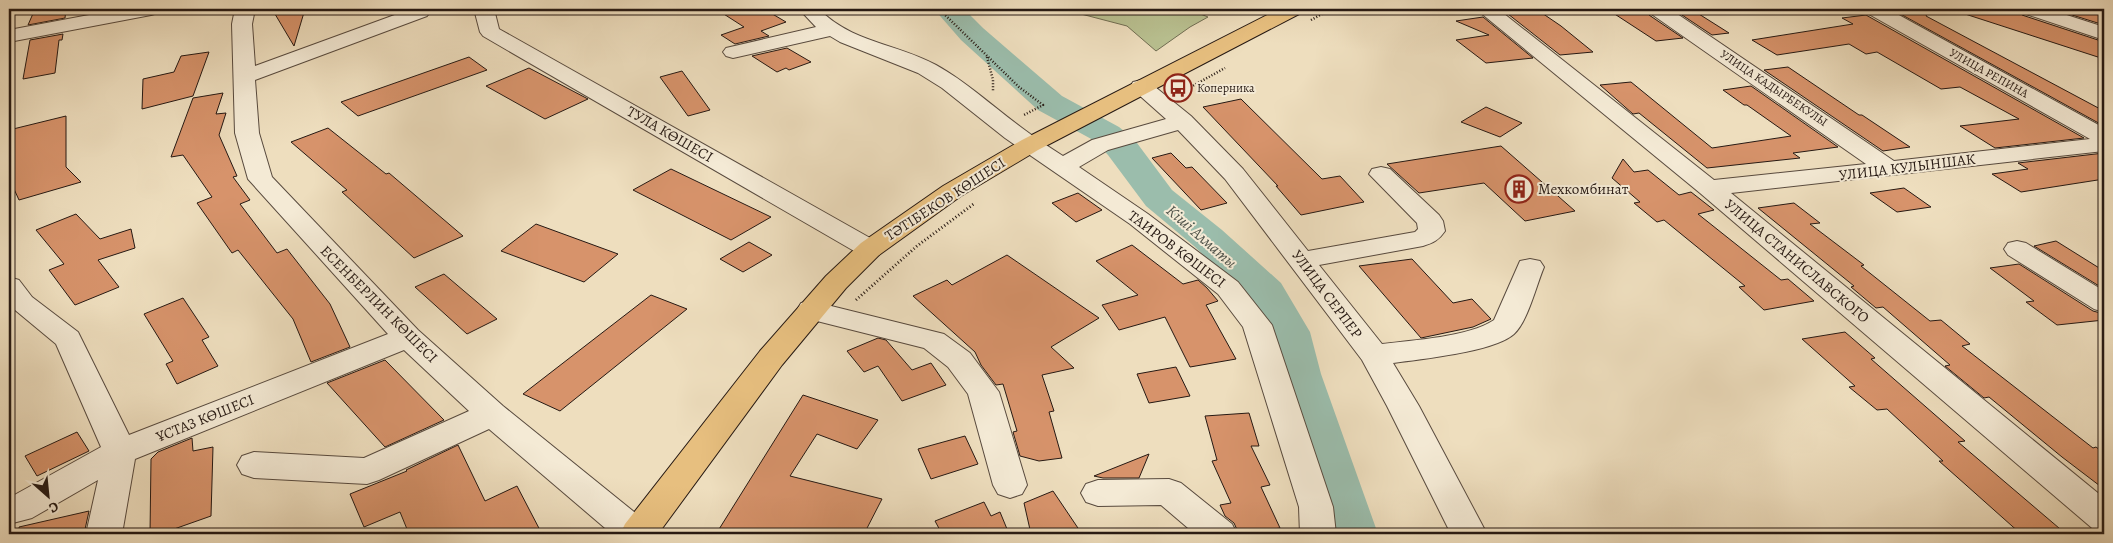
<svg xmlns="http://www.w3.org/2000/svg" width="2113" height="543" viewBox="0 0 2113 543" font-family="Alegreya,serif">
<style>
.green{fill:#b9c191;stroke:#706d52}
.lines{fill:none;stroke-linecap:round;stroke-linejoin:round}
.river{fill:#9bbdac;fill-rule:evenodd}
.building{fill:#d7936b;stroke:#261913}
.minor-casing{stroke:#584a3e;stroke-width:2}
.major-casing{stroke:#261913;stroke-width:2}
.path-far1{stroke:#261913;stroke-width:2.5;stroke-dasharray:1 2;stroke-linecap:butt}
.path{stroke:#261913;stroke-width:3;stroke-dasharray:1 2.5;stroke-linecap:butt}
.minor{fill:#f4ead5;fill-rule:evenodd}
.major{fill:#e7bf7f;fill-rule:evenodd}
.labels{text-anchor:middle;stroke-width:4;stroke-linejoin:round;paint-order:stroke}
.far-street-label{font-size:12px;fill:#261913;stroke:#f4ead5}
.far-poi-label{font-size:12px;fill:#261913;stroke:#f4ead5;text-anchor:start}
.street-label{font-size:15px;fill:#261913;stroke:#f4ead5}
.poi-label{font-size:15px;fill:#261913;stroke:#f4ead5;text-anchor:start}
.water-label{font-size:16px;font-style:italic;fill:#4f5249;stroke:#f4ead5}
</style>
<rect width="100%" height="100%" fill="#eedebe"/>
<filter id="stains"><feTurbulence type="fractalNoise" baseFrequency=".004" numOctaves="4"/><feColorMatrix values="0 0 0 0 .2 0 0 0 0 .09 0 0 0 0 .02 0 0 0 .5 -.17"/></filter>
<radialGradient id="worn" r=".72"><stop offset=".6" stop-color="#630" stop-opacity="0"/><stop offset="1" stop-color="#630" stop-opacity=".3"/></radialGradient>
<path class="green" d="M1062 9H1188L1208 17 1190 27 1156 51 1127 26Z"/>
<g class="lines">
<path class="river" d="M934 9H964L983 28 1062 96 1119 127 1134 139 1172 190 1222 230 1281 283 1310 332 1321 374 1378 534H1324L1275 374 1266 332 1249 299 1194 246 1146 206 1108 155 1095 141 1038 110 961 40Z"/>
</g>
<g class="building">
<path d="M35 9H66L65 18 28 25Z"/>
<path d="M272 9H305L294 46Z"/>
<path d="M716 9H764L786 22 761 31 769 36 735 44 721 35 744 27Z"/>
<path d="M1607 9H1645L1649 15 1683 38 1656 41Z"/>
<path d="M1673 9H1691L1729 33 1712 35Z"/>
<path d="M1918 9 1927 14 1926 16 2104 111V126L1895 11Z"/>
<path d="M1962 9H2018L2022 15 2104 42V59L1962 13Z"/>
<path d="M2053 9H2104V25Z"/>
<path d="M1539 11 1561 26 1593 52 1560 55 1508 14Z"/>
<path d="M1866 15 2084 138 1995 148 1960 126 2019 119 1960 87 1941 89 1877 52 1866 54 1849 44 1777 55 1752 40 1853 24 1842 18Z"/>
<path d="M1483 17 1533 58 1486 63 1456 40 1489 35 1456 21Z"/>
<path d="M63 34 62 40H59L55 73 23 79 30 40Z"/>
<path d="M787 48 811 62 789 70 786 68 777 72 752 56Z"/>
<path d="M209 52 193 96 142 109 143 79 174 72 181 56Z"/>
<path d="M469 57 487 70 358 116 341 102Z"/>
<path d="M1788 67 1859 115H1862L1910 147 1883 151 1764 70Z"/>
<path d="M529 68 588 99 545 119 486 86Z"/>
<path d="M682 71 710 110 688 116 660 77Z"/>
<path d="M1631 82 1712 148 1791 136 1747 105H1744L1723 90 1751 86 1838 147 1793 153 1800 158 1707 168 1639 113 1633 114 1600 85Z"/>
<path d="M223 93 216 114 226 113 219 135 237 176 233 177 250 200 240 204 277 253 287 249 330 304 350 347 311 362 293 319 238 250 232 253 197 203 212 197 183 155 171 157 193 98Z"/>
<path d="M1241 99 1322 179 1340 176 1364 202 1301 215 1276 186H1278L1203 107Z"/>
<path d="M1486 107 1522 123 1500 137 1461 122Z"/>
<path d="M66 116V167L81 182 19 200 9 178V130Z"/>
<path d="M328 128 386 174 389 173 463 236 414 258 342 192 347 190 291 142Z"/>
<path d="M1501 146 1575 211 1525 221 1484 183 1419 193 1387 164Z"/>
<path d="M1171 153 1186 168 1192 167 1227 203 1201 210 1152 158Z"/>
<path d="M2104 153V179L2021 192 1992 174 2028 169 2018 163Z"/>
<path d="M1623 159 1634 172 1648 170 1679 195 1691 192 1714 210 1698 214 1781 280 1788 279 1814 301 1764 310 1739 287 1745 286 1664 220 1657 222 1634 203 1640 202 1612 178Z"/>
<path d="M671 169 771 217 731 240 633 190Z"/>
<path d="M1904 188 1931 207 1897 212 1870 193Z"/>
<path d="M1078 193 1102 210 1076 222 1052 203Z"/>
<path d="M1794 203 1820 223 1810 224 1864 265 1861 266 1930 321 1941 320 1970 344 1962 346 2093 448 2096 447 2104 453V489L2062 457 1989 397 1984 398 1945 366 1950 365 1883 307 1876 308 1851 287 1854 286 1758 208Z"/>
<path d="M76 214 100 239 131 229 135 248 98 260 119 287 75 305 49 270 64 264 36 230Z"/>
<path d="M536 224 618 254 584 282 501 251Z"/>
<path d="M2056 241 2104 271V289L2034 246Z"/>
<path d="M749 242 772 255 743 272 720 259Z"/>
<path d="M1132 245 1183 284 1198 280 1207 288 1218 301 1206 305 1236 359 1190 367 1165 317 1119 330 1102 305 1138 295 1096 261Z"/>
<path d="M1007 255 1099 318 1051 347 1074 368 1042 375 1054 411 1049 412 1062 458 1039 461 1020 456 1013 432 1017 431 1003 384 996 385 981 365 975 352 913 296 947 280 952 285Z"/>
<path d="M1412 259 1453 303 1472 299 1491 319 1473 327 1421 338 1359 266Z"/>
<path d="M2019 264 2093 311 2104 314V320L2057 325 2026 302 2034 301 1990 268Z"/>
<path d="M444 274 497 319 467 334 415 287Z"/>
<path d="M651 295 687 309 560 411 523 394Z"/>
<path d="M183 298 209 337 202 340 218 366 177 384 166 364 173 361 144 314Z"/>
<path d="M1845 332 1875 358 1871 359 1965 441 1958 442 2066 534H2021L1939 461H1943L1887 409 1877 410 1849 387 1855 386 1802 339Z"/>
<path d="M878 338 886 340 912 370 931 363 946 385 902 401 878 366 864 372 847 351Z"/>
<path d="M385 360 444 420 385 447 327 383Z"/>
<path d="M1176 367 1190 396 1149 403 1137 374Z"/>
<path d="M803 395 878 420 857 449 817 434 790 476 882 499 864 534H716Z"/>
<path d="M1249 413 1259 446H1251L1270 485 1261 487 1280 528 1239 534 1234 523 1225 516 1220 505 1231 503 1212 461 1217 460 1205 416Z"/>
<path d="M77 432 89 451 37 476 25 456Z"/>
<path d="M965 436 978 464 931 479 918 449Z"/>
<path d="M192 438 193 451 213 447 211 516 160 534H150L151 459 158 452Z"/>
<path d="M458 445 485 501 517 486 542 534H409L400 512 364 527 350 494 407 471 406 470Z"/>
<path d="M1149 454 1139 478H1103L1094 476Z"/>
<path d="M1053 491 1082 534H1031L1024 503Z"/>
<path d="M984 502 991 516 1000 512 1007 529 1001 531 1002 534H942L935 521Z"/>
<path d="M89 511 84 534H20L19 527Z"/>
</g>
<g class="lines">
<g class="minor-casing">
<g id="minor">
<path d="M121 9H161L158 13 151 15 9 42V30Z"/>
<path d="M235 9H255L252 24 255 66 411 9H428L430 12 427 16 255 80 259 133 272 177 418 330 503 406 649 524 654 534H612L489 429 379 480 367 484 254 478 242 474 237 465 242 456 254 452 364 458 469 411 404 350 135 459 122 534H86L98 480 32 518 9 524V498L101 447 56 344 9 305V277L19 280 32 297 78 332 129 435 388 334 248 179 235 133 232 24Z"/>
<path d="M474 9H494L499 29 879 243 883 249 879 255 870 257 861 255 483 36 480 32Z"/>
<path d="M799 9H819C850 42 898 44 936 65 967 82 993 107 1022 128 1035 138 1049 147 1063 156L1092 140 1166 119 1130 87 1133 82 1141 80 1149 82 1191 116 1243 169 1308 251 1415 232 1418 229 1417 223 1369 174 1372 169 1381 167 1390 169 1439 215 1443 221 1445 231C1439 240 1433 243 1423 246L1319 265 1382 344C1413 340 1469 337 1494 320L1520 261 1530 259 1540 261 1544 267C1536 286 1528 321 1514 334 1494 352 1421 359 1393 363L1419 406 1487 534H1451L1387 406 1362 360 1225 179 1178 130 1108 150 1079 167 1148 214 1238 282 1272 325 1333 507 1336 534H1300L1299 507 1243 327 1218 294 1130 224 1005 138 942 88 918 73 840 42 830 36 733 58 726 56 723 52 726 48 816 27Z"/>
<path d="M1476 9H1498L1714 180 1866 164 1650 13 1647 9H1670L1894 161 2090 139 1867 13 1864 9H1888L2104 128V151L1731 193 2104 498V532L2092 528 1700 193Z"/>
<path d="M2020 9H2048L2104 27V40L2023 13Z"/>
<path d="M2017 241 2026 243 2104 291V312L2094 309 2008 255 2004 249 2008 243Z"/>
<path d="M811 301 944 334 970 353 999 392 1027 485 1022 494 1010 498 998 494 993 485 968 394 948 367 924 348 801 317 797 310 801 303Z"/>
<path d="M1169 479 1181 483 1232 524 1237 534H1195L1161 505 1098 506 1086 502 1081 493 1086 484 1098 480Z"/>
</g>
</g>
<g class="major-casing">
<path id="major" d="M1279 9H1304L1301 13 1038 150 961 196 879 255 846 288 782 365 658 534H620L625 524 760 351 826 276 861 243 943 186 1022 140Z"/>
</g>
<g class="path-far1">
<path d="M939 9 1019 87 1043 105 1024 115"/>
<path d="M1311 20 1331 9"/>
<path d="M987 57 993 80V92"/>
<path d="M1180 93 1225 68"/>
</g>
<path class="path" d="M856 300 917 246 975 203"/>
<use href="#minor" class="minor"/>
<use href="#major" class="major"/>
</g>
<defs>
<g id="bus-ring" transform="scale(1.4375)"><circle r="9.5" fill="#f4ead5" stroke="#8f2418" stroke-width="1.5"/><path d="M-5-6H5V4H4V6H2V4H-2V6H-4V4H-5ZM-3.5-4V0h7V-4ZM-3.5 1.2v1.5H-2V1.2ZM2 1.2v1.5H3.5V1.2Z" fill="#8f2418"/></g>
<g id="building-ring" transform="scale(1.4375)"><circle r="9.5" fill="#f4ead5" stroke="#8f2418" stroke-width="1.5"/><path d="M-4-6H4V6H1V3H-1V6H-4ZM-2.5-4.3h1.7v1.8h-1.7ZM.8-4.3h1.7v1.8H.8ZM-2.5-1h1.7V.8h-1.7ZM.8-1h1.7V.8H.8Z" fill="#8f2418"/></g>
</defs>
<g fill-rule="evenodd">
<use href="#bus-ring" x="1178" y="88"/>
<use href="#building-ring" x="1519" y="189"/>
</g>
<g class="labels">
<g class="far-street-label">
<text transform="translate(1989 73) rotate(29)" y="4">УЛИЦА РЕПИНА</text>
<text transform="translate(1774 88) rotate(34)" y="4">УЛИЦА КАДЫРБЕКУЛЫ</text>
</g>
<g class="far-poi-label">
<text x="1197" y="92">Коперника</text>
</g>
<g class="street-label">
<text transform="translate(670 134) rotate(30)" y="5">ТУЛА КӨШЕСІ</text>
<text transform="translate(1907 167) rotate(-7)" y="5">УЛИЦА КУЛЫНШАК</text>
<text transform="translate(945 199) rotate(-33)" y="5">ТӘТІБЕКОВ КӨШЕСІ</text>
<text transform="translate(1177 249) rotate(37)" y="5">ТАИРОВ КӨШЕСІ</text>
<text transform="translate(1797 261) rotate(40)" y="5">УЛИЦА СТАНИСЛАВСКОГО</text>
<text transform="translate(1327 294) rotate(53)" y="5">УЛИЦА СЕРПЕР</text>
<text transform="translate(379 304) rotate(45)" y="5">ЕСЕНБЕРЛИН КӨШЕСІ</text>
<text transform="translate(205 418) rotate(-22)" y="5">ҰСТАЗ КӨШЕСІ</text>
</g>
<g class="poi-label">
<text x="1538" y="194">Мехкомбинат</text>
</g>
<g class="water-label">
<text transform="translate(1202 236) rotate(41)" y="6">Кіші Алматы</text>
</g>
</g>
<rect width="2113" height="543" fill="none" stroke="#eedebe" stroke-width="30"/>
<rect x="10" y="10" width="2093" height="523" fill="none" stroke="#261913" stroke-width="2.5"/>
<rect x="15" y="15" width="2083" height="513" fill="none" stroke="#261913"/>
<g transform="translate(48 496) rotate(153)" stroke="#f4ead5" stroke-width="4" paint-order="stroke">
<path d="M0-4L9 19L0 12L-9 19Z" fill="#261913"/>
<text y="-8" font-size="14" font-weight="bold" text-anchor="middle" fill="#261913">С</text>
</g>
<rect width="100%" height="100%" filter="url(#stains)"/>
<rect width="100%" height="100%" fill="url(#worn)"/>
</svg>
